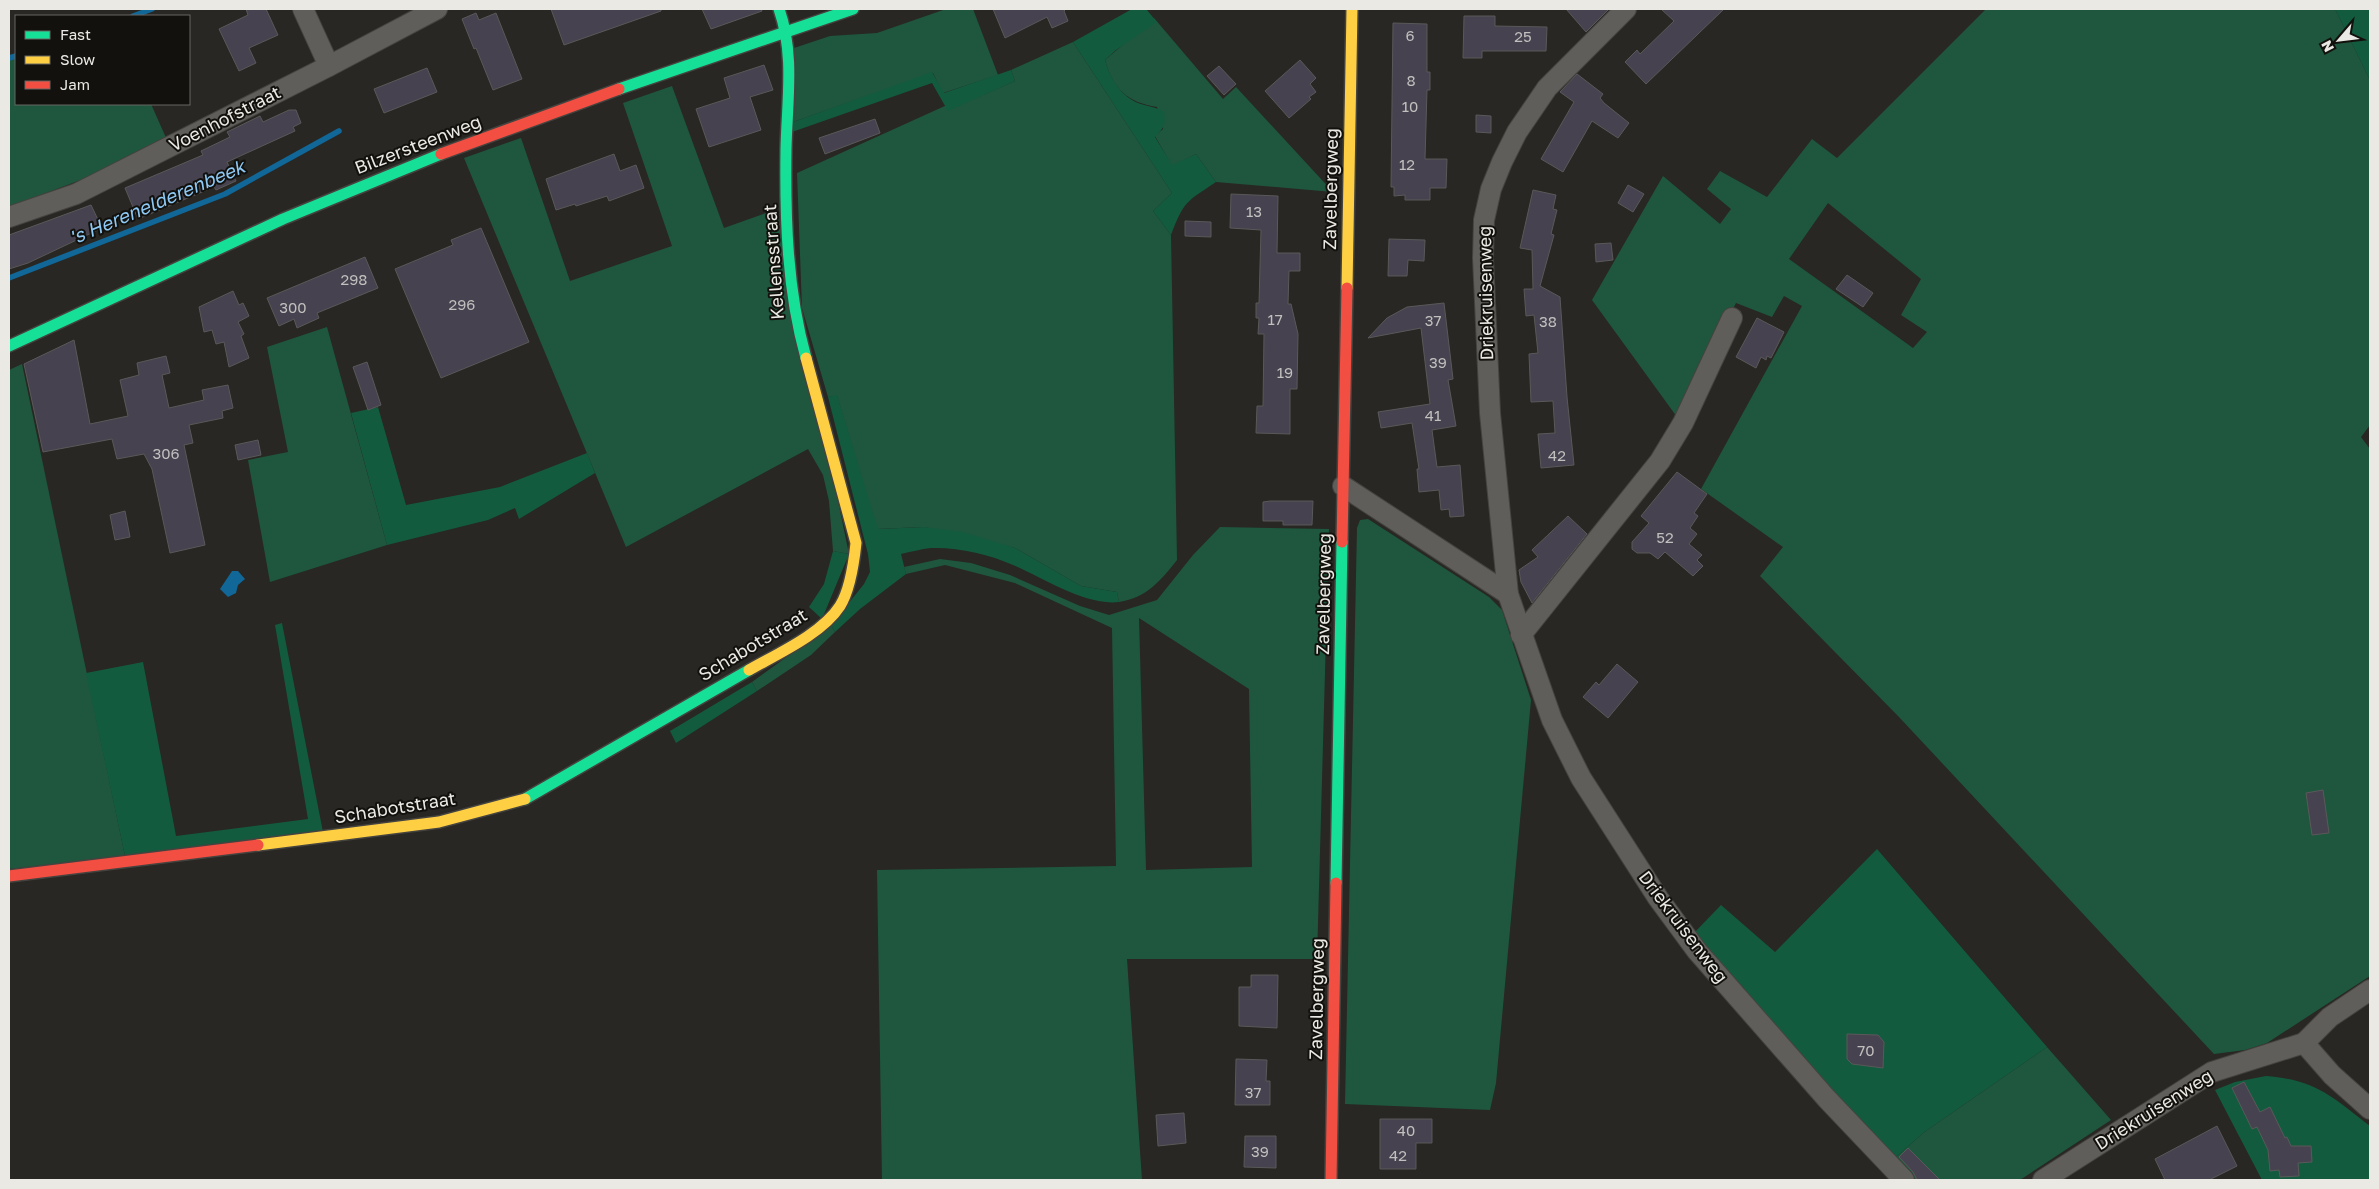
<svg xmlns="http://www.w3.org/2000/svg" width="2379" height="1189" viewBox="0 0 2379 1189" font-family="'Golos Text',sans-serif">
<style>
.green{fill:#1e573e;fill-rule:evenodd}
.forest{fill:#135b3f}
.water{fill:#116797}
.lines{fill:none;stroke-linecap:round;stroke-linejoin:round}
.stream{stroke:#116797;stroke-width:5.5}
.building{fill:#46424f;stroke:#5a5959}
.street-casing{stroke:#45433f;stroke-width:22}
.fast-casing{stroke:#45433f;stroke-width:14}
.slow-casing{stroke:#45433f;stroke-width:14}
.jam-casing{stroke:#45433f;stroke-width:14}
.street{stroke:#605e5b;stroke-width:20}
.fast{stroke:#16e098;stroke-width:11}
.slow{stroke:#ffcf43;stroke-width:11}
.jam{stroke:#f24e42;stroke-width:11}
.labels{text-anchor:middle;stroke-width:4;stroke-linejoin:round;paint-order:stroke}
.number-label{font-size:15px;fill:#c2bfbe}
.street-label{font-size:18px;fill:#ebe9e3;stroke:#12110d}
.water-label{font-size:19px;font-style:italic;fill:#8ec9f5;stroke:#12110d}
</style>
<rect width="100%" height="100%" fill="#282723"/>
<g class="green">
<path d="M946 9H973L998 75 943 93 933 73 793 122 794 48 830 36 877 33Z"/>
<path d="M1986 9H2335L2370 80V425L2361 437 2370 449V976L2267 1043 2245 1050 2214 1054 1899 717 1760 576 1783 547 1701 489 1802 306 1784 296 1772 317 1736 303 1677 417 1592 300 1663 176 1720 224 1731 209 1707 189 1720 171 1767 197 1812 139 1837 158ZM1828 203 1921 279 1901 315 1927 332 1913 348 1789 259Z"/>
<path d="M1154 18 1223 99 1236 87 1333 192 1216 182 1196 154 1172 166 1155 136 1163 129 1157 107C1127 102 1113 89 1105 60Z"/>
<path d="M1073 42 1172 193 1153 211 1171 235 1177 560C1161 580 1147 598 1119 602L1117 592 1081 586 1015 548 924 527 877 529 837 396 828 397 802 308 797 173 947 105 948 110 1015 81 1011 70Z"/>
<path d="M16 59V104H151L167 140 99 173 9 207V60Z"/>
<path d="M672 86 724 228 777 209 849 554 833 551 829 501 823 475 808 449 626 547 464 158 521 138 570 281 672 246 623 103Z"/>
<path d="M327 327 387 545 270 582 248 460 288 452 267 347Z"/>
<path d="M22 364 125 856 9 869V370Z"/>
<path d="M1368 519 1489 597 1502 610 1531 700 1496 1083 1490 1110 1345 1104 1357 528 1360 520Z"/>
<path d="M1220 527 1329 529 1317 959H1127L1142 1180H882L877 870 1116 866 1112 628 1015 583 945 565 906 574 904 567 940 559 971 563 1010 575 1080 606 1109 615 1157 600 1193 555ZM1139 618 1249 689 1252 867 1146 870Z"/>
<path d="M831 625 835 632 811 655 757 691 752 682Z"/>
<path d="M2047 1047 2111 1120 2020 1180H1916L1895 1158 1923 1133Z"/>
</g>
<g class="forest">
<path d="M1132 9H1146L1157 22 1116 50 1105 60C1110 79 1122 98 1141 104 1150 107 1156 107 1164 112 1166 124 1164 128 1155 137L1172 165 1196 154 1216 182C1186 202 1184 201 1171 235L1153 211 1172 193 1073 42Z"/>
<path d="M2335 9H2370V80Z"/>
<path d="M1011 70 1015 81 948 111 932 83 792 132 793 122 932 72 944 93Z"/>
<path d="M837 395 878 529 924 527 963 532 1015 548 1081 586 1117 592 1119 602C1085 606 1044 578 1013 565 989 554 957 547 931 548 921 549 910 552 901 554L906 574 860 609 835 632 831 625 864 584 870 572 868 554 828 397Z"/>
<path d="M378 407 406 505 500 487 587 453 595 473 519 519 515 508 488 520 387 545 351 413Z"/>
<path d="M833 551 849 554 822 619 809 607 824 584Z"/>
<path d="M282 623 323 832 125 856 86 673 143 662 176 836 308 819 275 625Z"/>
<path d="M752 682 757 691 676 743 670 731Z"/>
<path d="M1877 849 2047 1047 1923 1133 1895 1158 1728 977 1694 933 1721 905 1775 952Z"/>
<path d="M2266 1076C2317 1080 2332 1097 2370 1126V1180H2262L2215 1090 2235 1082Z"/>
</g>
<path class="water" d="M232 571H238L245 579 238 585 236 593 228 597 220 589Z"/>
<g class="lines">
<g class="stream">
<path d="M133 16 152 9"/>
<path d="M9 58 16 56"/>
<path d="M9 278 225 194 339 131"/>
</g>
</g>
<g class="building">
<path d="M246 9H266L278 35 249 48 256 63 239 71 219 29 248 15Z"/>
<path d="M551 9H661V11L564 45Z"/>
<path d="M702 9H761L762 11 711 29Z"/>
<path d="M993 9H1066L1064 11 1068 21 1052 28 1047 17 1005 38Z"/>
<path d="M1566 9H1609L1586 32Z"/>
<path d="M1661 9H1724L1646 84 1625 62 1637 50 1640 54 1674 21Z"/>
<path d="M476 13 479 20 496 13 522 79 493 90 476 48 474 49 462 19Z"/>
<path d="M1464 16H1495V26L1547 27 1546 51H1482V58H1463Z"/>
<path d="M1393 23 1427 24V72H1430V90H1427L1425 159H1447L1446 188H1430V200H1405V195L1394 196V187H1391Z"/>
<path d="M1300 60 1316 78 1310 84 1316 92 1309 97 1311 99 1289 118 1265 91Z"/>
<path d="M764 65 773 90 750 97 761 130 709 147 696 109 730 98 724 78Z"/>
<path d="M1219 66 1236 84 1224 95 1207 76Z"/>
<path d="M427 68 437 92 384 113 374 89Z"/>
<path d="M1577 74 1603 94 1600 98 1604 103 1629 123 1618 138 1592 121 1563 172 1541 159 1574 102 1560 92Z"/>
<path d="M289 110H296L301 123 293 127 295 131 227 162 236 181 216 190 214 187 138 219 125 188 203 155 201 151 230 137 227 132 260 116 263 122Z"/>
<path d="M1476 115 1491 116V133L1476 132Z"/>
<path d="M875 119 880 133 825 154 819 138Z"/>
<path d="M614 154 620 171 636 165 644 188 609 201 607 196 576 206 575 204 556 210 546 179Z"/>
<path d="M1628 185 1644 194 1633 212 1618 203Z"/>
<path d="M1533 190 1556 195 1553 209 1557 210 1551 234 1554 235 1540 286 1560 297 1567 397 1574 465 1541 468 1538 434 1555 433 1553 401 1531 402 1529 354 1538 353 1534 315 1526 316 1524 289H1533L1532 250 1520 248Z"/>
<path d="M1231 194 1278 196 1277 253H1300V271H1289L1288 304H1291L1298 334 1297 389H1290V434L1256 433 1257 406H1263L1264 334H1258L1259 318H1256V303H1259L1261 230 1230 228Z"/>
<path d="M91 205 102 228 28 263 9 269V235Z"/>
<path d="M1185 221 1211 222V237L1185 236Z"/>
<path d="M481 228 529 342 441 378 395 269 453 245 451 240Z"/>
<path d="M1389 239 1425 240 1424 261 1408 260 1407 276H1388Z"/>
<path d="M1611 243 1613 260 1596 262 1595 244Z"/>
<path d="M365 257 378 288 317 313 319 318 297 328 294 319 279 326 267 298Z"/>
<path d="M1847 275 1873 293 1863 307 1836 289Z"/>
<path d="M233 291 239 305 243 303 249 316 238 322 244 334 241 336 249 358 229 367 224 342 216 344 212 330 204 332 199 307Z"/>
<path d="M1444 303 1453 379 1448 380 1456 426 1432 430 1437 467 1460 465 1464 516 1450 517 1449 509 1441 510 1439 490 1419 492 1417 469H1419L1412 423 1381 428 1378 412 1430 404 1421 328 1368 338 1387 318 1407 307Z"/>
<path d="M1757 318 1784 332 1771 358 1767 356 1766 360 1761 357 1756 368 1736 357Z"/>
<path d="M74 340 90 424 128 416 120 380 139 375 137 363 166 356 170 373 162 375 169 408 204 400 202 390 228 385 233 408 222 411 223 418 189 425 193 443 184 445 205 545 170 553 152 469 144 454 117 459 112 439 43 452 24 364Z"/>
<path d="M367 362 381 405 368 410 353 367Z"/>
<path d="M258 440 261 455 238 460 235 445Z"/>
<path d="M1677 472 1707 494 1694 513 1698 516 1690 528 1697 534 1689 544 1702 555 1697 560 1703 566 1693 576 1665 552 1658 559 1650 553H1637L1632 549V542L1649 523 1641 516Z"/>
<path d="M1270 501H1313L1312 525H1283V521H1263V502Z"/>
<path d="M125 511 130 537 115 540 110 515Z"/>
<path d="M1568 516 1587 534 1532 603 1521 582 1519 570 1538 557 1532 550Z"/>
<path d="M1617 664 1638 682 1608 718 1583 697 1596 682 1599 685Z"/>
<path d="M2323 790 2329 833 2312 835 2306 793Z"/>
<path d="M1251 975H1278L1277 1028 1239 1026V987H1251Z"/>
<path d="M1847 1034 1878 1035 1884 1042 1883 1068 1852 1064 1847 1059Z"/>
<path d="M1236 1059 1267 1060 1266 1081H1270V1105H1235Z"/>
<path d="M2244 1082 2260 1112 2270 1107 2285 1138 2287 1137 2291 1146H2311L2312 1162 2298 1163 2299 1176 2280 1177 2279 1170 2270 1171 2268 1150 2257 1127 2252 1129 2232 1088Z"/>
<path d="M1184 1113 1186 1143 1158 1146 1156 1115Z"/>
<path d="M1380 1119H1432V1143H1416V1169H1380Z"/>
<path d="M2217 1126 2237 1166 2209 1180H2165L2155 1159Z"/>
<path d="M1245 1136H1276V1168L1244 1167Z"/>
<path d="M1908 1148 1940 1180H1917L1913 1172 1899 1157Z"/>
</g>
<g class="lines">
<g class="street-casing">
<g id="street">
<path d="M303 9 329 66"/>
<path d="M1626 9 1547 88 1517 132 1502 162 1491 189 1484 220 1483 258 1490 413 1508 594 1552 720 1581 778 1658 898 1697 951 1827 1099 1904 1180"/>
<path d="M9 217 76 194 329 66 437 9"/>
<path d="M1343 486 1508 594"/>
<path d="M1521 635 1660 461 1683 423 1732 318"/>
<path d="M2304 1043 2332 1075 2370 1109"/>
<path d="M2043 1180 2212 1072 2304 1043 2330 1017 2370 990"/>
</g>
</g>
<g class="fast-casing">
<g id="fast">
<path d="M779 9C795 55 787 101 786 149 785 219 787 290 806 358"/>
<path d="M619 89 853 9"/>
<path d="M9 346 283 219 441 154"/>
<path d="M525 799 749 670"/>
<path d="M1336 883 1342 542"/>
</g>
</g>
<g class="slow-casing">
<g id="slow">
<path d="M1347 288 1352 9"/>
<path d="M749 670C777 654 822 634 840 606 850 590 854 562 856 543L806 358"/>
<path d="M258 845 439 822 525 799"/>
</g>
</g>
<g class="jam-casing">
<g id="jam">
<path d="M441 154 619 89"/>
<path d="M1342 542 1347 288"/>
<path d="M9 876 258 845"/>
<path d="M1331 1180 1336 883"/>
</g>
</g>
<use href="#street" class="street"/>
<use href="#fast" class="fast"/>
<use href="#slow" class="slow"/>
<use href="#jam" class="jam"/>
</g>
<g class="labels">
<g class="number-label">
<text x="1410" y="41">6</text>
<text x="1523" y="42">25</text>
<text x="1411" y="86">8</text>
<text x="1410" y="112">10</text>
<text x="1407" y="170">12</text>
<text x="1254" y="217">13</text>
<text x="354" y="285">298</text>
<text x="462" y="310">296</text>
<text x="293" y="313">300</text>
<text x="1275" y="325">17</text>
<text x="1433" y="326">37</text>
<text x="1548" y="327">38</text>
<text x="1438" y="368">39</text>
<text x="1285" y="378">19</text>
<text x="1433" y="421">41</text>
<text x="166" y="459">306</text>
<text x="1557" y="461">42</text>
<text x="1665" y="543">52</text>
<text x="1866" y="1056">70</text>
<text x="1253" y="1098">37</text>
<text x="1406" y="1136">40</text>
<text x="1260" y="1157">39</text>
<text x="1398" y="1161">42</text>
</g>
<g class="street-label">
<text transform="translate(225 119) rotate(-27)" y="6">Voenhofstraat</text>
<text transform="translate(418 145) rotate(-21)" y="6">Bilzersteenweg</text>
<text transform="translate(1331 189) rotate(-89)" y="6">Zavelbergweg</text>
<text transform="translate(774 262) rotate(-94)" y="6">Kellensstraat</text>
<text transform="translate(1486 293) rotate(-91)" y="6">Driekruisenweg</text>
<text transform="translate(1324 594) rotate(-89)" y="6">Zavelbergweg</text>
<text transform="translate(753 645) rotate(-31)" y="6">Schabotstraat</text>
<text transform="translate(395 808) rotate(-9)" y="6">Schabotstraat</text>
<text transform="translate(1683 927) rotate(53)" y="6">Driekruisenweg</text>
<text transform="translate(1317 999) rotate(-89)" y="6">Zavelbergweg</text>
<text transform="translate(2154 1110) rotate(-32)" y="6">Driekruisenweg</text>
</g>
<g class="water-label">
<text transform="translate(157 202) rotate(-23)" y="7">'s Herenelderenbeek</text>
</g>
</g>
<rect width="2379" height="1189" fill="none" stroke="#ebe9e3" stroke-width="20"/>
<rect x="15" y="15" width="175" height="90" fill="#12110d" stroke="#696763"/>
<rect x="25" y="31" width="25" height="8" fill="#16e098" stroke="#696763"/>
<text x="60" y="40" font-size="15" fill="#ebe9e3">Fast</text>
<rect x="25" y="56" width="25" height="8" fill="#ffcf43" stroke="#696763"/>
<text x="60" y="65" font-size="15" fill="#ebe9e3">Slow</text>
<rect x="25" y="81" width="25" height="8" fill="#f24e42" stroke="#696763"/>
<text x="60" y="90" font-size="15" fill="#ebe9e3">Jam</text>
<g transform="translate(2339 40) rotate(242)" stroke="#12110d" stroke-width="4" paint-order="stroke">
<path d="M0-4L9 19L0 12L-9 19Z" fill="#ebe9e3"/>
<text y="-8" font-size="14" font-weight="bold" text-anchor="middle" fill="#ebe9e3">N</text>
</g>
</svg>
